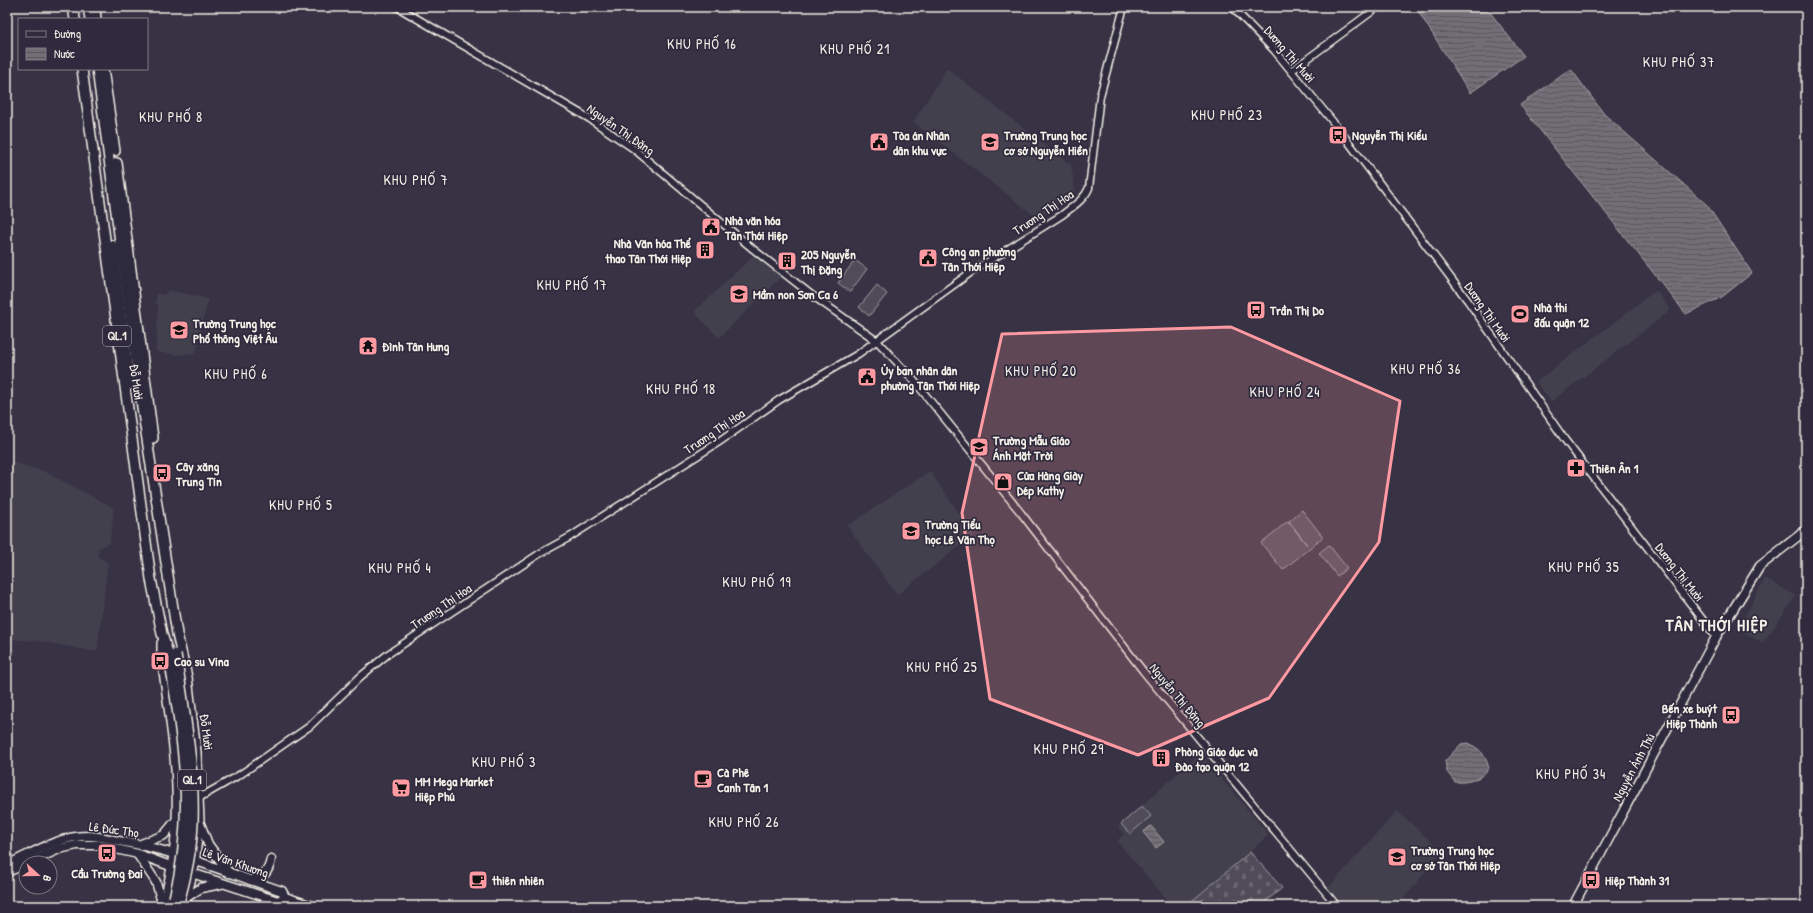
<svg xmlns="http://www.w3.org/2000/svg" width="1813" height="913" viewBox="0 0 1813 913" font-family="'Patrick Hand',sans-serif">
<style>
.built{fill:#433f4e}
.cemetery{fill:url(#cemetery-stones);stroke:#a29ea0}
.pitch{fill:#504b59;stroke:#a29ea0}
.water{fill:url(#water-rules);stroke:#a6a2a4}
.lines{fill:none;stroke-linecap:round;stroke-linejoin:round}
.minor-casing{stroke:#f4f1e8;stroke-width:9}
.major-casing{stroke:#f4f1e8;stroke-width:11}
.highway-casing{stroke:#f4f1e8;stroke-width:12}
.minor{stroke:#2f2a3d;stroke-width:6}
.major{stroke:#2f2a3d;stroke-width:8}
.highway{stroke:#2f2a3d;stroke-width:9}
.highway-bridge-casing{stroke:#f4f1e8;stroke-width:12;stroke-linecap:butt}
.highway-bridge{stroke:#2f2a3d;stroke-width:9}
.marked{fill:#ff9aa2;fill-opacity:0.2;stroke:#ff9aa2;stroke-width:3;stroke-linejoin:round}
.labels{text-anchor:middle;stroke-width:3.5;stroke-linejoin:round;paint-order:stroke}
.shield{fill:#2f2a3d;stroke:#b9b5b5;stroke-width:1}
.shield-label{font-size:12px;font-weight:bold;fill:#f4f1e8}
.street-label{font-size:13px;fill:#f4f1e8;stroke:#2f2a3d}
.poi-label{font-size:13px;font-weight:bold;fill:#f4f1e8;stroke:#2f2a3d;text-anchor:start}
.neighbourhood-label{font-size:14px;letter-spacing:1px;fill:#f4f1e8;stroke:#2f2a3d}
.district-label{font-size:17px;font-weight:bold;letter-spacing:1px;fill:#f4f1e8;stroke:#2f2a3d}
</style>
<defs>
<pattern id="cemetery-stones" width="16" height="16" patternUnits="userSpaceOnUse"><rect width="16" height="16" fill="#504b59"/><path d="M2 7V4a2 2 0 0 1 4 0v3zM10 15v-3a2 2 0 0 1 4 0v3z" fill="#6a6571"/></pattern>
<pattern id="water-rules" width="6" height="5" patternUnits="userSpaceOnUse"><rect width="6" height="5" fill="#726e77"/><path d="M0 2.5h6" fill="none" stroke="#5b595c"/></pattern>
</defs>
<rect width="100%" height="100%" fill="#373244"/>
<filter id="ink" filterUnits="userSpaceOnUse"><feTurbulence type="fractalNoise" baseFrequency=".025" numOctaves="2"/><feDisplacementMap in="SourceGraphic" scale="8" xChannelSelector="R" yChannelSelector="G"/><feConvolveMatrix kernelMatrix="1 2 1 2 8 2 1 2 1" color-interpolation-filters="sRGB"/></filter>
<g filter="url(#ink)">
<g class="built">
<path d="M947 68 1071 165 1075 191 1039 219 913 122Z"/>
<path d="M755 254 782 276 719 338 694 312Z"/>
<path d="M168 290 208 299 196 353 177 355 156 352 158 304 155 303 157 294 164 295Z"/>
<path d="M1656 290 1671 310 1551 402 1536 382Z"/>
<path d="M7 460 46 472 114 508 110 543 99 548 98 557 108 562 97 652 39 641 7 639Z"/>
<path d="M930 471 974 535 897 595 847 526Z"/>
<path d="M1765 578 1796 596 1763 643 1738 629Z"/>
<path d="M1200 753 1269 835 1186 906H1172L1117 841 1124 834 1118 827Z"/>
<path d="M1397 811 1442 851 1412 889 1396 906H1345L1328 888Z"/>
</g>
<path class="cemetery" d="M1250 852 1282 888 1260 906H1186Z"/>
<g class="pitch">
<path d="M855 260 867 269 850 292 838 283Z"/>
<path d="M877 285 887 294 869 316 859 307Z"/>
<path d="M1302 510 1323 537 1283 570 1261 543 1288 521 1307 545 1289 521Z"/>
<path d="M1329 545 1347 568 1337 576 1319 553Z"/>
<path d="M1142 806 1151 816 1130 834 1121 824Z"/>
</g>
<g class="water">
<path d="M1424 7H1486L1524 56 1470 93 1418 11Z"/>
<path d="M1571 69 1604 114 1707 205 1752 273 1722 297 1686 314 1520 105Z"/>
<path d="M1467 743C1480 748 1485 754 1489 768 1480 780 1469 783 1455 782L1447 772 1445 761 1461 744Z"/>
<path d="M1151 826 1164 842 1156 848 1143 832Z"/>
</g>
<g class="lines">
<g class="minor-casing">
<g id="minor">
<path d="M397 7 590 119 634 149 753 249 813 296 877 341 911 377 1021 513 1143 671 1337 906"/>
<path d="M1232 7 1274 50 1338 128 1468 301 1565 440 1716 637"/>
<path d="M1291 71 1378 7"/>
<path d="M199 798 241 774 310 726 360 677 388 654 539 554 570 537 719 442 779 400 858 354 970 273 1062 215C1072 207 1084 200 1089 188L1100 96 1124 7"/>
</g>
</g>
<g class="major-casing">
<g id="major">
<path d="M199 821 208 844 229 873"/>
<path d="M141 844 164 835 178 818"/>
<path d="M138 855 156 882 163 906"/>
<path d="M28 863 59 849 77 845H98L138 854 173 867 278 901 285 897"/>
<path d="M7 865C31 854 59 836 86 836 97 835 109 839 119 841 175 850 228 873 282 891L285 897 312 906"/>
<path d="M7 872 26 864"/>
<path d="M250 880C263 879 269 871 271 859"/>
<path d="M187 897 201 888 221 884"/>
<path d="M1573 906 1716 637 1760 566 1806 530"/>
</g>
</g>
<g class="highway-casing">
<g id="highway">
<path d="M73 7 75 19"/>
<path d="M88 7 90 19"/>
<path d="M95 7 96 19"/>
<path d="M82 69 151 579 162 634 169 656"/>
<path d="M97 69 142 407 177 634 187 677 196 752 199 820 194 865 184 906"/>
<path d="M103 69 115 151"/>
<path d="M117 163 153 438"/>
<path d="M112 245 130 385"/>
<path d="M162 643V657C174 746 189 817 163 906"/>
</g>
</g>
<use href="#minor" class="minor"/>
<use href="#major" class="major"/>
<use href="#highway" class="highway"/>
<g class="highway-bridge-casing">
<g id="highway-bridge">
<path d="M176 654C184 709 195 766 193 822 192 851 186 878 178 906"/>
<path d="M169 656C182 742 196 810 174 898"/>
</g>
</g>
<use href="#highway-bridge" class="highway-bridge"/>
</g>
</g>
<path class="marked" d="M1231 327 1400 401 1379 542 1269 698 1138 755 990 699 962 513 1002 334Z"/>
<defs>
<g id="bus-square" transform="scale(1)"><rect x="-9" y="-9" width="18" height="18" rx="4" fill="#ff9aa2" stroke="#2f2a3d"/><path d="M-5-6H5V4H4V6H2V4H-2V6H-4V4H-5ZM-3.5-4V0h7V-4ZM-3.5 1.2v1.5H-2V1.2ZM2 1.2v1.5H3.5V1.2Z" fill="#111"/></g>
<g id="civic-square" transform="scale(1)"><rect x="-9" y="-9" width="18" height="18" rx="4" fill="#ff9aa2" stroke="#2f2a3d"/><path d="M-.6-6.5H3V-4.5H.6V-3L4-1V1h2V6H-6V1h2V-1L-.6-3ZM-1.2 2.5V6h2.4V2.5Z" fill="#111"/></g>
<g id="school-square" transform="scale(1)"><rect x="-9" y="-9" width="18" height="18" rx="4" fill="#ff9aa2" stroke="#2f2a3d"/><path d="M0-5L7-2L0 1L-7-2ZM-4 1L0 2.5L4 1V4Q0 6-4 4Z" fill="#111"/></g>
<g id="building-square" transform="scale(1)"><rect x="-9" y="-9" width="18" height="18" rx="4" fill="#ff9aa2" stroke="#2f2a3d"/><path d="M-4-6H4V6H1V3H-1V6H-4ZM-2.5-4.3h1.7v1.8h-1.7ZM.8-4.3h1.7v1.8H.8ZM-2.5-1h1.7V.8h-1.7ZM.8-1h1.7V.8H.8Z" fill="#111"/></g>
<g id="stadium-square" transform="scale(1)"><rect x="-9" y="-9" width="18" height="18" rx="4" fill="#ff9aa2" stroke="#2f2a3d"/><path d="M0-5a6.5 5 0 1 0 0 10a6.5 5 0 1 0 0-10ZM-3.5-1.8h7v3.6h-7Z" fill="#111"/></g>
<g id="temple-square" transform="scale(1)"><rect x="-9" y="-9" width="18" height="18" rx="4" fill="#ff9aa2" stroke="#2f2a3d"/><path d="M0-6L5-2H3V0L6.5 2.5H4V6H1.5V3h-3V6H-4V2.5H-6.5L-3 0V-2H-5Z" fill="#111"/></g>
<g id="pharmacy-square" transform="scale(1)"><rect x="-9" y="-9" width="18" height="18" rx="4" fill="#ff9aa2" stroke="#2f2a3d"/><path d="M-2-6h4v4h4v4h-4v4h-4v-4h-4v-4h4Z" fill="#111"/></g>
<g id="shop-square" transform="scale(1)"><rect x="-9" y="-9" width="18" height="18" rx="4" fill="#ff9aa2" stroke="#2f2a3d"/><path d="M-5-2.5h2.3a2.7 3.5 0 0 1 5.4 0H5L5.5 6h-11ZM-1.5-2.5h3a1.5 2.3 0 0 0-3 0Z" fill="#111"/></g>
<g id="cafe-square" transform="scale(1)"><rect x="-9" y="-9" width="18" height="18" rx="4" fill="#ff9aa2" stroke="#2f2a3d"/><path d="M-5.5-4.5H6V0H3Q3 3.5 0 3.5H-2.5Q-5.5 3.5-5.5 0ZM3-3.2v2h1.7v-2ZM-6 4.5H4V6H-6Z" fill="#111"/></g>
<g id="supermarket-square" transform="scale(1)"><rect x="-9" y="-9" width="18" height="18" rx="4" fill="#ff9aa2" stroke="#2f2a3d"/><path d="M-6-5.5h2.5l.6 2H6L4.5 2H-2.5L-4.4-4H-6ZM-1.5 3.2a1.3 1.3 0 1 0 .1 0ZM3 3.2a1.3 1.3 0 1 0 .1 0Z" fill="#111"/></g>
</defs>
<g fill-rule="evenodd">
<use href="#bus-square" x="1338" y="135"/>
<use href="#civic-square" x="879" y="142"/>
<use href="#school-square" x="990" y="142"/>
<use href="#civic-square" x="711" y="227"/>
<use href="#building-square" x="705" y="250"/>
<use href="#civic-square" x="928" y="258"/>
<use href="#building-square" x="787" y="261"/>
<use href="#school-square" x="739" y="294"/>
<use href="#bus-square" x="1256" y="310"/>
<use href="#stadium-square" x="1520" y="314"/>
<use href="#school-square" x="179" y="330"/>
<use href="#temple-square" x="368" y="346"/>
<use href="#civic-square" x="867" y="377"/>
<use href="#school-square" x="979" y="447"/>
<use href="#pharmacy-square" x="1576" y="468"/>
<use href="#bus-square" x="162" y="473"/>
<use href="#shop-square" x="1003" y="482"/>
<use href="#school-square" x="911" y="531"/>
<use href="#bus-square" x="160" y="661"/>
<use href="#bus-square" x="1731" y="715"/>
<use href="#building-square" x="1161" y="758"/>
<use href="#cafe-square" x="703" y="779"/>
<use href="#supermarket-square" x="401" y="788"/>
<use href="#bus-square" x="107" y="853"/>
<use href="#school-square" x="1397" y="857"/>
<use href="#cafe-square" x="478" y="880"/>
<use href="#bus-square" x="1591" y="880"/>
</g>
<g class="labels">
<g class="shield">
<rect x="103" y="326" width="28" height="20" rx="3"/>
<rect x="178" y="770" width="28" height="20" rx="3"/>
</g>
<g class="shield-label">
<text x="117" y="340">QL.1</text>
<text x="192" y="784">QL.1</text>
</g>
<g class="street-label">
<text transform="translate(1290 54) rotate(49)" y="5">Dương Thị Mười</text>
<text transform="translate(621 129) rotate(35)" y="5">Nguyễn Thị Đặng</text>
<text transform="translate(1043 212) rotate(-34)" y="5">Trương Thị Hoa</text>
<text transform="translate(1488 312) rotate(55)" y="5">Dương Thị Mười</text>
<text transform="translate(137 382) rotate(82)" y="5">Đỗ Mười</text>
<text transform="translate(714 431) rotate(-34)" y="5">Trương Thị Hoa</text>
<text transform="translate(1680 572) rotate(52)" y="5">Dương Thị Mười</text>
<text transform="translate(441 606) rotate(-34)" y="5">Trương Thị Hoa</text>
<text transform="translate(1178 695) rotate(50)" y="5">Nguyễn Thị Đặng</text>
<text transform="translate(207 732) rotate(83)" y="5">Đỗ Mười</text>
<text transform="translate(1633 767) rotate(-62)" y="5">Nguyễn Ảnh Thủ</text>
<text transform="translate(114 829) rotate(8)" y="5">Lê Đức Thọ</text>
<text transform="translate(236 862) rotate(19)" y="5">Lê Văn Khương</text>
</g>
<g class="poi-label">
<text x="893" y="140">Tòa án Nhân<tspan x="893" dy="15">dân khu vực</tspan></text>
<text x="1004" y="140">Trường Trung học<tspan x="1004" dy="15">cơ sở Nguyễn Hiền</tspan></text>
<text x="1352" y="140">Nguyễn Thị Kiểu</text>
<text x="725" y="225">Nhà văn hóa<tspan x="725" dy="15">Tân Thới Hiệp</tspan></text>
<text x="691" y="248" text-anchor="end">Nhà Văn hóa Thể<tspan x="691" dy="15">thao Tân Thới Hiệp</tspan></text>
<text x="942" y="256">Công an phường<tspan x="942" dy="15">Tân Thới Hiệp</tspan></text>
<text x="801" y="259">205 Nguyễn<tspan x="801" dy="15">Thị Đặng</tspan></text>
<text x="753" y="299">Mầm non Sơn Ca 6</text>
<text x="1534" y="312">Nhà thi<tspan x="1534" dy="15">đấu quận 12</tspan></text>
<text x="1270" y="315">Trần Thị Do</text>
<text x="193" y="328">Trường Trung học<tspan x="193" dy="15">Phổ thông Việt Âu</tspan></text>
<text x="382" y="351">Đình Tân Hưng</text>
<text x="881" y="375">Ủy ban nhân dân<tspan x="881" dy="15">phường Tân Thới Hiệp</tspan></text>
<text x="993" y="445">Trường Mẫu Giáo<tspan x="993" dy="15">Ánh Mặt Trời</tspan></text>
<text x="176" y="471">Cây xăng<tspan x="176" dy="15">Trung Tín</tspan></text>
<text x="1590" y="473">Thiên Ân 1</text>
<text x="1017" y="480">Cửa Hàng Giày<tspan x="1017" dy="15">Dép Kathy</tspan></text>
<text x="925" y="529">Trường Tiểu<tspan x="925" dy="15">học Lê Văn Thọ</tspan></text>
<text x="174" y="666">Cao su Vina</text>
<text x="1717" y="713" text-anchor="end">Bến xe buýt<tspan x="1717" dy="15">Hiệp Thành</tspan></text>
<text x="1175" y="756">Phòng Giáo dục và<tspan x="1175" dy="15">Đào tạo quận 12</tspan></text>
<text x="717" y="777">Cà Phê<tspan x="717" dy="15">Canh Tân 1</tspan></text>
<text x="415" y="786">MM Mega Market<tspan x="415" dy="15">Hiệp Phú</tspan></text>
<text x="1411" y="855">Trường Trung học<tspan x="1411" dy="15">cơ sở Tân Thới Hiệp</tspan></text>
<text x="107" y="878" text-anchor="middle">Cầu Trường Đai</text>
<text x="492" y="885">thiên nhiên</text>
<text x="1605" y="885">Hiệp Thành 31</text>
</g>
<g class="neighbourhood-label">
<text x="702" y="49">KHU PHỐ 16</text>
<text x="855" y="54">KHU PHỐ 21</text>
<text x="1679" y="67">KHU PHỐ 37</text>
<text x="1227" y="120">KHU PHỐ 23</text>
<text x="171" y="122">KHU PHỐ 8</text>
<text x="416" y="185">KHU PHỐ 7</text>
<text x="572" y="290">KHU PHỐ 17</text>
<text x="1426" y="374">KHU PHỐ 36</text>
<text x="1041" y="376">KHU PHỐ 20</text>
<text x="236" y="379">KHU PHỐ 6</text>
<text x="681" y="394">KHU PHỐ 18</text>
<text x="1285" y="397">KHU PHỐ 24</text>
<text x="301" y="510">KHU PHỐ 5</text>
<text x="1584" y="572">KHU PHỐ 35</text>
<text x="400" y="573">KHU PHỐ 4</text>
<text x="757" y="587">KHU PHỐ 19</text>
<text x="942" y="672">KHU PHỐ 25</text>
<text x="1069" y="754">KHU PHỐ 29</text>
<text x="504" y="767">KHU PHỐ 3</text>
<text x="1571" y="779">KHU PHỐ 34</text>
<text x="744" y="827">KHU PHỐ 26</text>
</g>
<g class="district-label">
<text x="1717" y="631">TÂN THỚI HIỆP</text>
</g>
</g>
<rect width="1813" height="913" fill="none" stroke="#2f2a3d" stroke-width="24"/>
<rect x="12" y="12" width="1789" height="889" fill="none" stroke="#f4f1e8" stroke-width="1.5" filter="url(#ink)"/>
<rect x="18" y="18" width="130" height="52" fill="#2f2a3d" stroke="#7e7a81"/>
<rect x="26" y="31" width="20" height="6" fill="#2f2a3d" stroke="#7e7a81"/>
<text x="54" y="38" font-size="12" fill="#f4f1e8">Đường</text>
<rect x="26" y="48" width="20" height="12" fill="url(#water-rules)" stroke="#7e7a81"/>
<text x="54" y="58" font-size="12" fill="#f4f1e8">Nước</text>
<g transform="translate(38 875) rotate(111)"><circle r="19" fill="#2f2a3d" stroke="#7e7a81"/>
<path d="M0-3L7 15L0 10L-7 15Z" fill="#ff9aa2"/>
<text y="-6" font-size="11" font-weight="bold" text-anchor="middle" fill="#f4f1e8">B</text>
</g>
</svg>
